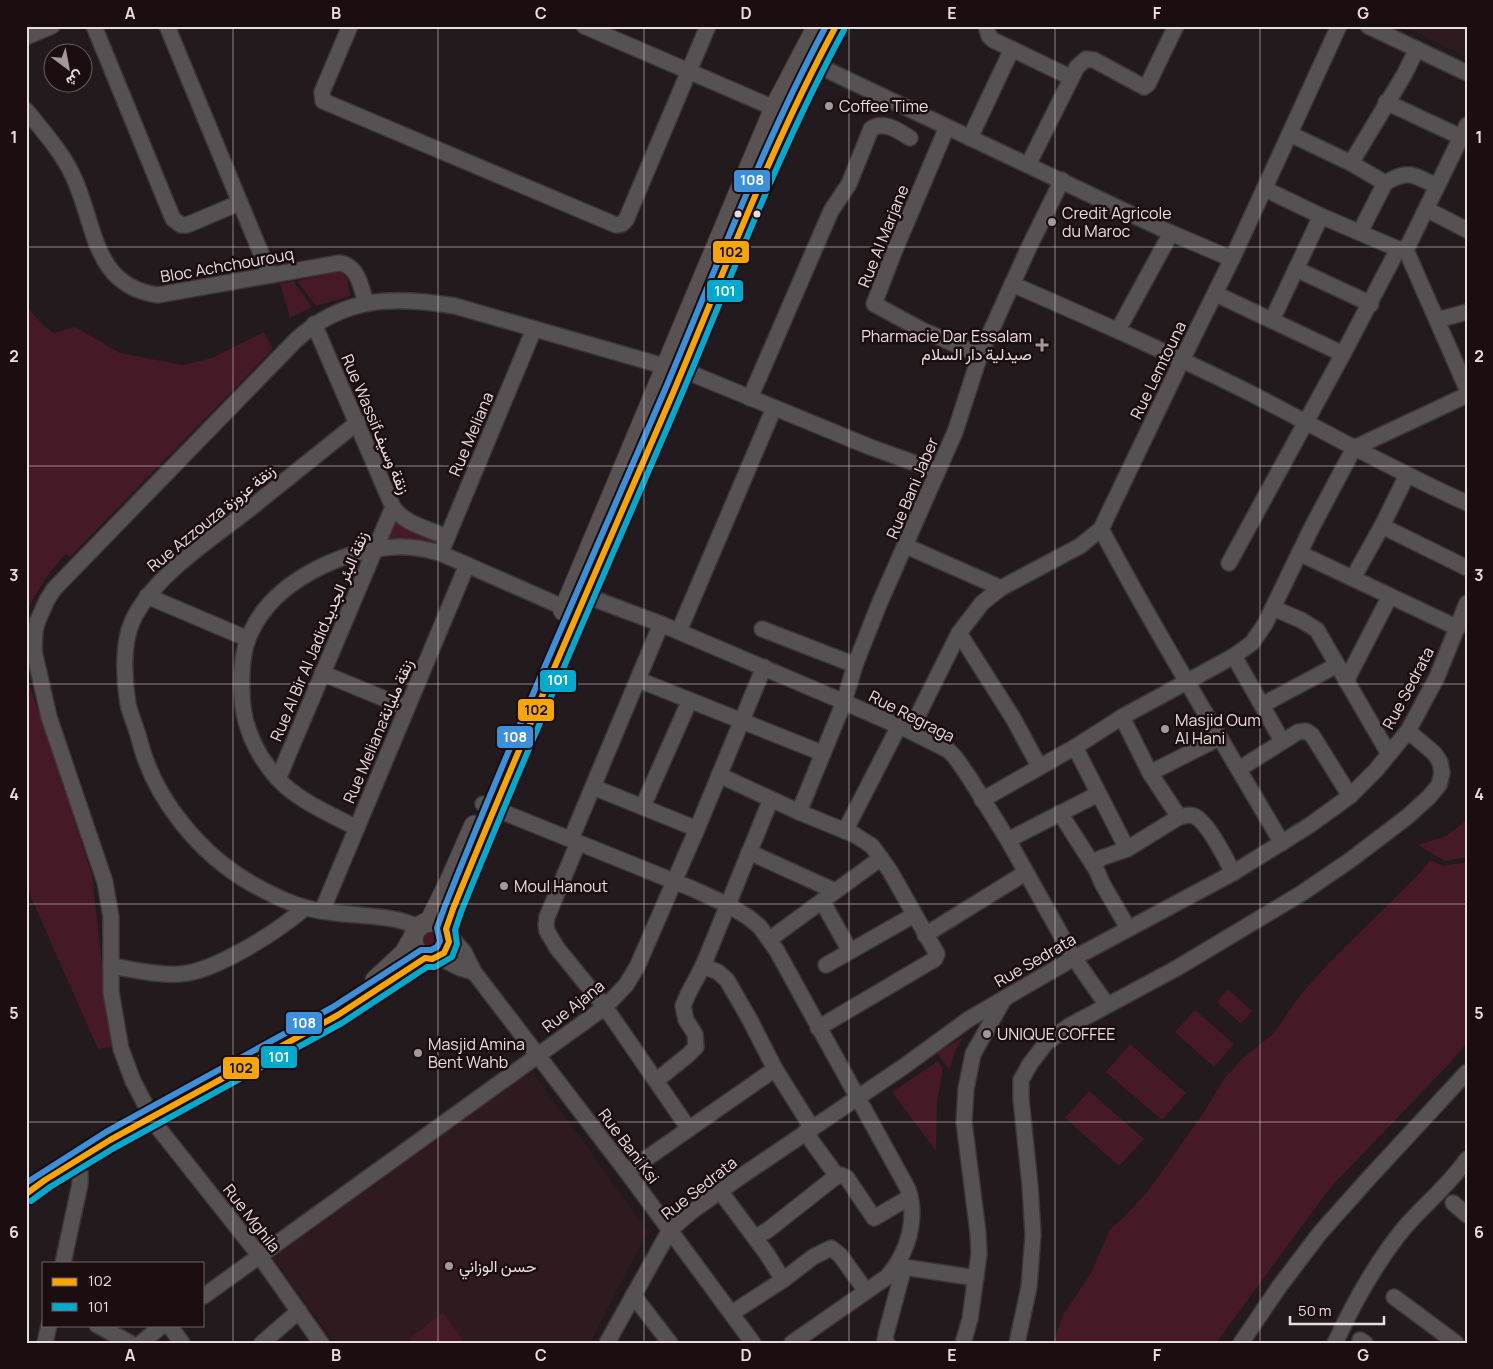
<svg xmlns="http://www.w3.org/2000/svg" width="1493" height="1369" viewBox="0 0 1493 1369" font-family="Manrope,Vazirmatn,sans-serif">
<style>
.built{fill:#2e1a1f}
.green{fill:#451925}
.lines{fill:none;stroke-linecap:round;stroke-linejoin:round}
.minor-casing{stroke:#3d3638;stroke-width:18}
.major-casing{stroke:#3d3638;stroke-width:21}
.minor{stroke:#565253;stroke-width:15}
.major{stroke:#595253;stroke-width:19}
.bus-1-casing{stroke:#1c0e10;stroke-width:10}
.bus-2-casing{stroke:#1c0e10;stroke-width:10}
.bus-3-casing{stroke:#1c0e10;stroke-width:10}
.bus-1{stroke:#f7a600;stroke-width:6}
.bus-2{stroke:#00a9ce;stroke-width:6}
.bus-3{stroke:#3a90db;stroke-width:6}
.grid{fill:none;stroke:#e9dedf;stroke-width:1;stroke-opacity:0.55}
.poi-dot{fill:#a3999b;stroke:#1c0e10;stroke-width:2}
.bus-dot{fill:#e9dedf;stroke:#1c0e10;stroke-width:2}
.labels{text-anchor:middle;stroke-width:5;stroke-linejoin:round;paint-order:stroke}
.poi-label{font-size:16px;fill:#e9dedf;stroke:#1c0e10;text-anchor:start}
.street-label{font-size:16px;fill:#e9dedf;stroke:#1c0e10}
.line-badge{stroke:#1c0e10;stroke-width:2}
.badge-label{font-size:14px;text-anchor:middle;font-weight:bold;fill:#fff}
.pale-badge-label{font-size:14px;text-anchor:middle;font-weight:bold;fill:#111}
.neatline{fill:none;stroke:#e9dedf;stroke-width:2}
.grid-label{font-size:16px;text-anchor:middle;font-weight:bold;fill:#e9dedf}
</style>
<rect width="100%" height="100%" fill="#221a1c"/>
<g class="built">
<path d="M1405 26H1467V57Z"/>
<path d="M531 1070 648 1231 590 1343H335L272 1257Z"/>
</g>
<g class="green">
<path d="M340 271 347 278 351 296 316 306 297 281Z"/>
<path d="M293 281 312 307 290 318 280 284Z"/>
<path d="M26 306 44 326 54 333 75 327 120 353 183 365 212 358 264 332 273 349 70 557 65 554C49 573 36 590 26 614Z"/>
<path d="M393 521 438 539 434 548 387 541 385 539Z"/>
<path d="M26 676 53 754 92 875 111 1047 98 1049 26 886Z"/>
<path d="M1467 820V857L1445 861 1418 845 1446 836Z"/>
<path d="M1430 860 1443 866 1467 862V1043L1450 1063 1330 1188 1216 1343H1053L1063 1315 1091 1273 1110 1229 1123 1218 1148 1191 1202 1115 1225 1078 1242 1059 1273 1034 1301 994 1332 960 1421 872Z"/>
<circle cx="431" cy="940" r="11"/>
<path d="M1228 989 1252 1011 1241 1024 1217 1002Z"/>
<path d="M1195 1010 1234 1044 1214 1067 1175 1032Z"/>
<path d="M963 1037 955 1052 950 1069 947 1067 937 1053Z"/>
<path d="M1130 1044 1186 1093 1162 1120 1106 1072Z"/>
<path d="M938 1061 943 1069 937 1102 936 1151 892 1092Z"/>
<path d="M1089 1091 1144 1139 1119 1166 1065 1118Z"/>
<path d="M443 1313 465 1343H414L410 1338Z"/>
</g>
<g class="lines">
<g class="minor-casing">
<g id="minor">
<path d="M94 26 173 219 181 225H187L239 203"/>
<path d="M167 26 270 275"/>
<path d="M350 26 322 92 323 101 616 225 622 224 626 220 708 26"/>
<path d="M584 26 774 108"/>
<path d="M986 26 989 36 993 40 1070 77"/>
<path d="M1368 26 1467 73"/>
<path d="M26 37 52 26"/>
<path d="M806 60 1171 233 1232 259"/>
<path d="M1386 102 1461 137"/>
<path d="M26 110C43 131 62 152 73 176 96 224 92 286 158 295L339 263C358 265 361 287 366 303"/>
<path d="M1467 125 1406 250 1467 389"/>
<path d="M947 127 894 252 874 304 922 330 980 355"/>
<path d="M1290 134 1351 163 1385 183C1410 169 1412 175 1437 186"/>
<path d="M970 138 1012 49"/>
<path d="M1351 163 1404 75 1417 49"/>
<path d="M1028 165 1077 67 1086 59 1094 60 1144 87 1148 84 1176 26"/>
<path d="M1265 189 1321 216 1398 249 1406 250"/>
<path d="M1426 209 1467 230"/>
<path d="M1360 232 1385 183"/>
<path d="M1296 269 1371 304"/>
<path d="M1012 284C1092 319 1172 354 1250 393 1322 430 1393 470 1467 503"/>
<path d="M1216 294 1343 354"/>
<path d="M1272 320 1321 216"/>
<path d="M1437 320 1467 312"/>
<path d="M314 324 393 507C404 524 429 529 447 537"/>
<path d="M1118 330 1171 233"/>
<path d="M750 398 831 211 849 184 871 129C884 120 899 131 910 138"/>
<path d="M358 422C321 452 284 481 247 511 209 541 152 577 132 622 122 645 124 681 128 704 131 717 137 729 140 742 155 800 200 854 252 884 274 896 296 907 321 911 349 916 393 914 418 927"/>
<path d="M1382 526 1467 568"/>
<path d="M1101 529C1158 636 1221 739 1282 843"/>
<path d="M444 545 534 329"/>
<path d="M906 546 1001 588"/>
<path d="M1299 553 1458 628"/>
<path d="M1229 563 1343 354 1398 249"/>
<path d="M1353 578 1382 526 1407 475"/>
<path d="M584 595 661 624 844 702 910 731 948 750 955 757 969 777 1008 840 1074 958 1107 1005"/>
<path d="M147 596 248 639"/>
<path d="M1273 608 1301 620 1317 630 1389 754"/>
<path d="M762 629 855 665"/>
<path d="M679 631 774 408"/>
<path d="M959 633 1013 718 1039 766"/>
<path d="M1234 656 1282 741"/>
<path d="M322 673 407 708"/>
<path d="M639 680 822 753"/>
<path d="M1346 681 1390 596"/>
<path d="M1262 705 1337 665"/>
<path d="M1122 717 1150 773 1179 817"/>
<path d="M910 731 959 633 982 603 1001 588 1080 546 1101 529 1182 360 1232 259 1339 26"/>
<path d="M1075 747 1127 849"/>
<path d="M1239 769 1298 732 1306 731 1312 735 1350 796"/>
<path d="M1150 773 1219 738"/>
<path d="M719 775 799 812 855 835 872 846 890 871 937 954 935 959 818 1028"/>
<path d="M278 779 393 507"/>
<path d="M593 787 697 829"/>
<path d="M982 800 1075 747 1122 717 1234 656 1252 643 1265 624 1311 529 1354 448 1467 395"/>
<path d="M483 804 693 889 728 905 748 917 760 927 777 951 908 1189C918 1219 908 1253 887 1277L792 1343"/>
<path d="M643 806 689 702"/>
<path d="M799 812 844 702 855 665 880 602 955 432 980 355 1030 245 1062 180"/>
<path d="M1060 813 1097 871 1102 883 1128 928"/>
<path d="M357 828C330 814 298 801 277 778 256 754 242 724 242 692 241 672 242 650 251 632 274 581 342 550 395 547 411 546 425 549 440 553L565 608"/>
<path d="M845 831 899 726"/>
<path d="M571 839 661 624"/>
<path d="M1008 840 1098 794"/>
<path d="M578 843 547 917 546 925 547 931 557 948 605 1007 689 1129"/>
<path d="M749 852 835 891"/>
<path d="M1094 865 1101 858 1127 849 1179 817C1184 816 1189 814 1194 816 1207 821 1227 860 1233 873"/>
<path d="M322 911 467 565"/>
<path d="M449 935 464 952 474 972 627 1172 753 1343"/>
<path d="M925 935 1025 873"/>
<path d="M770 939 822 901"/>
<path d="M850 951 822 901 881 858"/>
<path d="M438 957 460 968 474 972"/>
<path d="M826 965 914 915"/>
<path d="M111 966C133 969 157 976 180 974 215 972 278 931 305 908"/>
<path d="M703 966 718 972 727 980 750 1020 775 1069 812 1128"/>
<path d="M657 1080 688 1055 696 1047 695 1034 686 1020 683 1006 688 994 703 966 771 799"/>
<path d="M805 1132 837 1176"/>
<path d="M627 1172 775 1069"/>
<path d="M720 1191 767 1254 783 1280"/>
<path d="M1453 1203 1467 1215"/>
<path d="M755 1238 768 1230 834 1178 841 1175 847 1178 874 1218 910 1197"/>
<path d="M63 1263 80 1184V1173L76 1160"/>
<path d="M897 1266 976 1278"/>
<path d="M633 1295 670 1343"/>
<path d="M204 1296 605 1007 626 985 637 967 697 829 764 667"/>
<path d="M1394 1297 1456 1343"/>
<path d="M732 1313 783 1280 813 1257 831 1248 840 1255 866 1291"/>
<path d="M97 1325 130 1343"/>
<path d="M169 1325 182 1343"/>
<path d="M1360 1340 1365 1343"/>
<path d="M45 1343 49 1325"/>
<path d="M141 1343 163 1325"/>
<path d="M262 1343 299 1311"/>
<path d="M321 1343 259 1255 156 1125 133 1081 121 1049 111 992V917L105 882 49 717 34 651 35 630 38 620 47 600 54 589 296 340C344 296 394 296 455 306L695 375 870 447 937 471"/>
<path d="M607 1343 670 1230 691 1212 743 1175 903 1067 969 1019 1074 958 1233 873 1310 825 1350 796 1376 770 1408 731 1437 677 1467 603"/>
<path d="M887 1343 885 1340 886 1334 904 1267"/>
<path d="M963 1343 970 1319 979 1254 978 1233 964 1122 966 1089 973 1054 1004 999"/>
<path d="M1017 1343 1029 1287 1033 1235 1030 1185 1021 1099V1080L1030 1064 1046 1043 1069 1026 1177 968 1302 893 1349 861 1407 817 1429 797 1439 785 1442 773 1440 762 1434 753 1408 731"/>
<path d="M1241 1343 1279 1287 1320 1233 1369 1178 1467 1072"/>
<path d="M1335 1343C1354 1302 1376 1262 1405 1227 1425 1204 1450 1184 1467 1159"/>
</g>
</g>
<g class="major-casing">
<g id="major">
<path d="M563 611 774 108 817 26"/>
<circle cx="431" cy="940" r="18"/>
<path d="M429 922 448 884 474 825"/>
<path d="M446 929C466 870 493 813 517 756 566 638 616 522 667 405 722 279 768 147 836 26"/>
<path d="M375 980 404 953 412 939"/>
<path d="M26 1194 45 1180 110 1140 338 1015 425 958"/>
</g>
</g>
<use href="#minor" class="minor"/>
<use href="#major" class="major"/>
<g class="bus-1-casing">
<path id="bus-1" d="M26 1194 45 1180 110 1140 338 1015 425 958 432 959 444 953 449 942 446 929 453 909C523 736 599 565 673 393 725 270 772 144 836 26"/>
</g>
<g class="bus-2-casing">
<path id="bus-2" d="M31 1201 50 1187 114 1148 342 1023 427 967H435L452 957 457 944 455 930 461 912C531 739 607 568 681 396 733 273 780 148 844 30"/>
</g>
<g class="bus-3-casing">
<path id="bus-3" d="M26 1183 106 1132 333 1007 421 950H431L437 947 440 941 437 928 445 906C514 733 590 563 664 392 716 269 763 144 826 26"/>
</g>
<use href="#bus-1" class="bus-1"/>
<use href="#bus-2" class="bus-2"/>
<use href="#bus-3" class="bus-3"/>
</g>
<path class="grid" d="M233 26V1343M438 26V1343M644 26V1343M849 26V1343M1055 26V1343M1260 26V1343M26 247H1467M26 466H1467M26 684H1467M26 904H1467M26 1122H1467"/>
<g class="poi-dot">
<circle cx="829" cy="106" r="5"/>
<circle cx="1052" cy="222" r="5"/>
<path d="M1039.5 337.5h5v5h5v5h-5v5h-5v-5h-5v-5h5z"/>
<circle cx="1165" cy="729" r="5"/>
<circle cx="504" cy="886" r="5"/>
<circle cx="987" cy="1034" r="5"/>
<circle cx="418" cy="1053" r="5"/>
<circle cx="449" cy="1266" r="5"/>
</g>
<g class="bus-dot">
<circle cx="738" cy="214" r="4.5"/>
<circle cx="757" cy="214" r="4.5"/>
</g>
<g class="labels">
<g class="poi-label">
<text x="839" y="112">Coffee Time</text>
<text x="1062" y="219">Credit Agricole<tspan x="1062" dy="18">du Maroc</tspan></text>
<text x="1032" y="342" text-anchor="end">Pharmacie Dar Essalam<tspan x="1032" dy="18">صيدلية دار السلام</tspan></text>
<text x="1175" y="726">Masjid Oum<tspan x="1175" dy="18">Al Hani</tspan></text>
<text x="514" y="892">Moul Hanout</text>
<text x="997" y="1040">UNIQUE COFFEE</text>
<text x="428" y="1050">Masjid Amina<tspan x="428" dy="18">Bent Wahb</tspan></text>
<text x="459" y="1272">حسن الوزاني</text>
</g>
<g class="street-label">
<text transform="translate(883 236) rotate(-68)" y="6">Rue Al Marjane</text>
<text transform="translate(227 265) rotate(-10)" y="6">Bloc Achchourouq</text>
<text transform="translate(1158 370) rotate(-64)" y="6">Rue Lemtouna</text>
<text transform="translate(376 424) rotate(67)" y="6">Rue Wassifزنقة وسيف</text>
<text transform="translate(471 434) rotate(-67)" y="6">Rue Meliana</text>
<text transform="translate(912 488) rotate(-67)" y="6">Rue Bani Jaber</text>
<text transform="translate(211 518) rotate(-39)" y="6">Rue Azzouza زنقة عزوزة</text>
<text transform="translate(319 636) rotate(-67)" y="6">Rue Al Bir Al Jadidزنقة البئر الجديد</text>
<text transform="translate(1408 688) rotate(-62)" y="6">Rue Sedrata</text>
<text transform="translate(912 716) rotate(27)" y="6">Rue Regraga</text>
<text transform="translate(378 731) rotate(-67)" y="6">Rue Melianaزنقة مليانة</text>
<text transform="translate(1035 960) rotate(-30)" y="6">Rue Sedrata</text>
<text transform="translate(573 1006) rotate(-38)" y="6">Rue Ajana</text>
<text transform="translate(629 1146) rotate(53)" y="6">Rue Bani Ksi</text>
<text transform="translate(699 1188) rotate(-38)" y="6">Rue Sedrata</text>
<text transform="translate(252 1218) rotate(52)" y="6">Rue Mghila</text>
</g>
</g>
<g class="line-badge">
<rect x="733" y="169" width="38" height="24" rx="5" fill="#3a90db"/>
<rect x="712" y="240" width="38" height="24" rx="5" fill="#f7a600"/>
<rect x="706" y="279" width="38" height="24" rx="5" fill="#00a9ce"/>
<rect x="539" y="669" width="38" height="24" rx="5" fill="#00a9ce"/>
<rect x="517" y="698" width="38" height="24" rx="5" fill="#f7a600"/>
<rect x="496" y="725" width="38" height="24" rx="5" fill="#3a90db"/>
<rect x="285" y="1011" width="38" height="24" rx="5" fill="#3a90db"/>
<rect x="260" y="1045" width="38" height="24" rx="5" fill="#00a9ce"/>
<rect x="222" y="1056" width="38" height="24" rx="5" fill="#f7a600"/>
</g>
<g class="badge-label">
<text x="752" y="185">108</text>
<text x="725" y="296">101</text>
<text x="558" y="685">101</text>
<text x="515" y="742">108</text>
<text x="304" y="1028">108</text>
<text x="279" y="1062">101</text>
</g>
<g class="pale-badge-label">
<text x="731" y="257">102</text>
<text x="536" y="715">102</text>
<text x="241" y="1073">102</text>
</g>
<rect width="1493" height="1369" fill="none" stroke="#1c0e10" stroke-width="55"/>
<rect x="42" y="1262" width="162" height="65" fill="#1c0e10" stroke="#6e6163"/>
<rect x="52" y="1278" width="25" height="8" fill="#f7a600" stroke="#6e6163"/>
<text x="88" y="1286" font-size="15" fill="#e9dedf">102</text>
<rect x="52" y="1303" width="25" height="8" fill="#00a9ce" stroke="#6e6163"/>
<text x="88" y="1312" font-size="15" fill="#e9dedf">101</text>
<g transform="translate(68 68) rotate(148)"><circle r="24" fill="#1c0e10" stroke="#6e6163"/>
<path d="M0-4L9 19L0 12L-9 19Z" fill="#a3999b"/>
<text y="-8" font-size="14" font-weight="bold" text-anchor="middle" fill="#e9dedf">ش</text>
</g>
<path d="M1290 1316v8h94v-8" fill="none" stroke="#e9dedf" stroke-width="2.5"/>
<text x="1298" y="1316" font-size="15" fill="#e9dedf" stroke="#1c0e10" stroke-width="4" paint-order="stroke">50 m</text>
<rect x="28" y="28" width="1438" height="1314" class="neatline"/>
<g class="grid-label">
<text x="130" y="19">A</text>
<text x="336" y="19">B</text>
<text x="541" y="19">C</text>
<text x="746" y="19">D</text>
<text x="952" y="19">E</text>
<text x="1157" y="19">F</text>
<text x="1363" y="19">G</text>
<text x="14" y="143">1</text>
<text x="1479" y="143">1</text>
<text x="14" y="362">2</text>
<text x="1479" y="362">2</text>
<text x="14" y="581">3</text>
<text x="1479" y="581">3</text>
<text x="14" y="800">4</text>
<text x="1479" y="800">4</text>
<text x="14" y="1019">5</text>
<text x="1479" y="1019">5</text>
<text x="14" y="1238">6</text>
<text x="1479" y="1238">6</text>
<text x="130" y="1361">A</text>
<text x="336" y="1361">B</text>
<text x="541" y="1361">C</text>
<text x="746" y="1361">D</text>
<text x="952" y="1361">E</text>
<text x="1157" y="1361">F</text>
<text x="1363" y="1361">G</text>
</g>
</svg>
